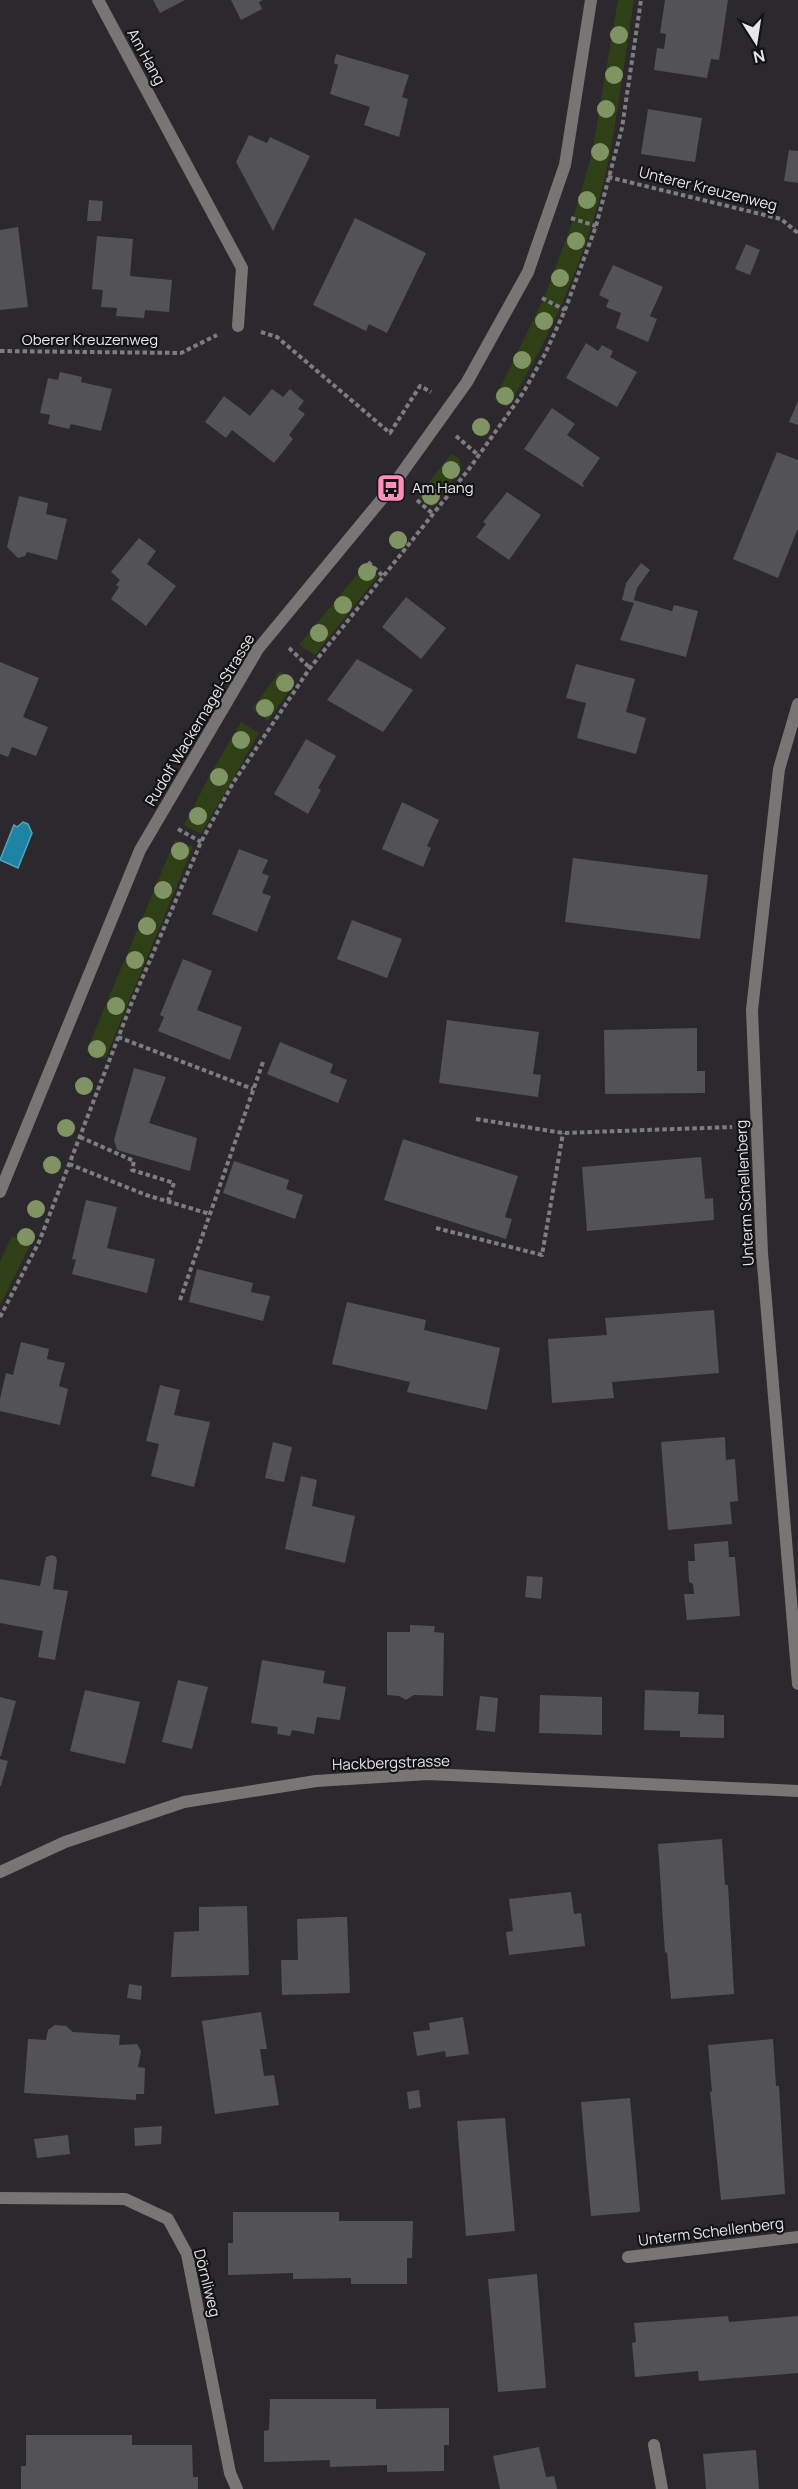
<svg xmlns="http://www.w3.org/2000/svg" width="798" height="2489" viewBox="0 0 798 2489" font-family="Manrope,sans-serif">
<style>
.green{fill:#2f4016}
.water{fill:#1e84a3;stroke:#5aa1b8;stroke-width:1.5}
.building{fill:#535256}
.lines{fill:none;stroke-linecap:round;stroke-linejoin:round}
.path{stroke:#7e7d80;stroke-width:4;stroke-dasharray:4.5 3;stroke-linecap:butt}
.service{stroke:#787674;stroke-width:12}
.minor{stroke:#787674;stroke-width:12}
.tertiary{stroke:#787674;stroke-width:12}
.tree{fill:#7f9462}
.labels{text-anchor:middle;stroke-width:4.5;stroke-linejoin:round;paint-order:stroke}
.street-label{font-size:15px;fill:#e7e6e8;stroke:#131214}
.poi-label{font-size:15px;fill:#e7e6e8;stroke:#131214;text-anchor:start}
</style>
<rect width="100%" height="100%" fill="#2b292d"/>
<g class="green">
<path d="M618 0H634C625 54 619 109 608 163 590 248 553 334 507 407L494 400 544 298 571 226 592 153Z"/>
<path d="M451 454 459 458 461 470 432 507 418 496Z"/>
<path d="M365 565 378 576 315 655 299 645Z"/>
<path d="M280 671 294 684 268 721 252 709Z"/>
<path d="M241 722 259 733 201 834 184 825 211 773Z"/>
<path d="M175 840 193 847 105 1059 86 1052Z"/>
<path d="M11 1237 33 1239 0 1306V1262Z"/>
</g>
<path class="water" d="M23 822 28 824 32 833 18 868 0 860 14 825 17 827Z"/>
<g class="building">
<path d="M153 0H185L160 13Z"/>
<path d="M231 0H263L259 2 262 9 241 20Z"/>
<path d="M665 0H728L719 60 711 59 707 78 654 70 657 48 664 49 666 34 660 33Z"/>
<path d="M336 54 409 75 402 97 408 99 399 137 364 125 370 107 330 94 338 65 334 63Z"/>
<path d="M648 109 702 118 695 162 641 154Z"/>
<path d="M249 135 267 143 270 137 310 156 273 231 236 162Z"/>
<path d="M789 150 798 151V183L784 181Z"/>
<path d="M89 200 103 201 101 221H87Z"/>
<path d="M355 218 426 253 387 333 369 324 366 331 313 305Z"/>
<path d="M18 227 28 307 0 310V230Z"/>
<path d="M97 236 133 239 130 276 172 280 169 312 145 310 144 318 116 316 117 308 101 307 103 290 92 289Z"/>
<path d="M746 244 760 250 750 275 735 269Z"/>
<path d="M613 265 663 287 650 316 657 319 648 342 616 328 621 313 606 307 609 300 599 295Z"/>
<path d="M586 343 598 351 602 345 613 351 610 357 637 372 617 407 566 378Z"/>
<path d="M60 372 82 377 81 382 112 389 101 431 71 424 69 429 48 424 50 415 40 413 48 378 58 380Z"/>
<path d="M272 389 283 397 290 389 304 401 298 409 305 414 289 435 293 439 274 463 232 430 226 438 205 422 224 396 250 416Z"/>
<path d="M798 401V425L789 422Z"/>
<path d="M552 408 575 424 567 435 600 458 582 484 584 485 583 487 524 449Z"/>
<path d="M777 452 798 460V528L778 578 733 559Z"/>
<path d="M507 492 541 515 509 560 476 537 486 524 483 522Z"/>
<path d="M19 496 48 503 46 514 67 519 57 560 27 552 25 556 18 558 7 547Z"/>
<path d="M139 538 156 551 147 564 176 586 146 626 111 599 119 587 116 585 120 580 111 572Z"/>
<path d="M641 563 650 570 637 588 634 600 672 611 674 605 698 611 686 657 620 640 634 603 622 600 626 583Z"/>
<path d="M406 597 446 628 421 659 382 627Z"/>
<path d="M357 659 413 690 383 732 327 700Z"/>
<path d="M0 662 39 678 23 717 48 727 36 756 12 747 8 757 0 754Z"/>
<path d="M576 664 635 679 626 712 646 718 636 754 577 738 586 703 566 698Z"/>
<path d="M306 739 336 756 318 788 321 790 308 814 274 794Z"/>
<path d="M402 802 439 820 427 846 431 848 423 867 382 849Z"/>
<path d="M239 849 268 860 262 873 269 876 262 893 271 896 257 932 212 914Z"/>
<path d="M573 858 708 875 700 939 565 922Z"/>
<path d="M352 920 402 939 387 978 337 959Z"/>
<path d="M183 959 212 971 197 1010 242 1027 230 1060 158 1031 164 1017 160 1015Z"/>
<path d="M447 1020 539 1032 533 1074 541 1075 538 1097 439 1083Z"/>
<path d="M697 1028V1071H705V1093L605 1094 604 1030Z"/>
<path d="M280 1042 333 1064 330 1073 347 1080 338 1103 267 1074Z"/>
<path d="M134 1068 166 1077 149 1123 197 1138 190 1171 117 1150 114 1140Z"/>
<path d="M403 1139 518 1176 505 1217 512 1219 506 1239 384 1200Z"/>
<path d="M701 1157 705 1199 713 1198 714 1220 587 1231 582 1167Z"/>
<path d="M234 1161 289 1180 286 1189 303 1195 295 1219 223 1193Z"/>
<path d="M86 1200 117 1207 107 1248 155 1259 147 1293 72 1274 76 1260 72 1259Z"/>
<path d="M197 1269 253 1283 251 1292 270 1296 263 1321 189 1302Z"/>
<path d="M347 1302 426 1320 424 1330 500 1348 487 1410 407 1392 410 1382 332 1364Z"/>
<path d="M714 1310 719 1373 612 1382 614 1398 552 1403 548 1339 607 1335 605 1318Z"/>
<path d="M21 1342 49 1349 47 1359 65 1363 59 1386 68 1389 60 1425 0 1411V1399L6 1373 13 1375Z"/>
<path d="M160 1385 180 1390 174 1415 210 1422 194 1487 151 1476 159 1444 146 1441Z"/>
<path d="M725 1437 726 1460 735 1459 738 1501 730 1502 732 1524 668 1530 661 1442Z"/>
<path d="M273 1442 292 1447 284 1482 265 1478Z"/>
<path d="M301 1476 317 1480 312 1506 355 1516 345 1563 285 1549Z"/>
<path d="M728 1541 729 1557H735L740 1616 687 1620 684 1594H694L693 1584 689 1582 688 1561H695L694 1544Z"/>
<path d="M52 1555 56 1557 57 1561 53 1589 68 1591 55 1660 38 1657 43 1631 0 1623V1579L40 1586 46 1557Z"/>
<path d="M527 1576 543 1577 541 1599 525 1597Z"/>
<path d="M410 1625 435 1626 434 1632 444 1633 443 1696 414 1695 406 1700 399 1696 387 1695V1632H410Z"/>
<path d="M262 1660 325 1671 323 1683 346 1687 340 1720 317 1717 314 1734 292 1730 290 1736 277 1734 278 1727 251 1723Z"/>
<path d="M178 1680 208 1687 192 1749 162 1742Z"/>
<path d="M85 1690 140 1702 125 1764 70 1751Z"/>
<path d="M645 1690 699 1692 698 1714 724 1715V1738L680 1737V1731L644 1730Z"/>
<path d="M540 1695 602 1697V1735L539 1733Z"/>
<path d="M480 1696 498 1698 495 1732 476 1730Z"/>
<path d="M0 1697 16 1701 1 1756H0Z"/>
<path d="M0 1759 8 1761 1 1786H0Z"/>
<path d="M722 1839 725 1885H728L734 1994 671 1999 667 1952 665 1953 658 1844Z"/>
<path d="M571 1892 574 1914 581 1913 585 1946 509 1955 506 1932 513 1931 509 1899Z"/>
<path d="M247 1906 249 1975 171 1977 174 1932 199 1931V1907Z"/>
<path d="M340 1917H347L350 1993 282 1995 281 1960H298L297 1919Z"/>
<path d="M129 1984 142 1986 141 2000 127 1998Z"/>
<path d="M261 2012 267 2049H260L264 2076 274 2075 279 2105 215 2114 202 2021Z"/>
<path d="M463 2017 469 2054 446 2057 445 2051 417 2056 413 2032 430 2030 429 2023Z"/>
<path d="M55 2025 66 2026 73 2032 120 2035 119 2045 137 2044 141 2051 138 2067 145 2068 144 2094H136V2100L24 2093 28 2039 46 2040 48 2030Z"/>
<path d="M773 2039 776 2086H779L785 2194 721 2200 710 2091 712 2092 708 2045Z"/>
<path d="M419 2090 421 2107 409 2109 407 2092Z"/>
<path d="M630 2098 640 2210 639 2212 591 2216 581 2102Z"/>
<path d="M505 2118 515 2231 466 2236 457 2121Z"/>
<path d="M162 2126 161 2144 135 2146 134 2128Z"/>
<path d="M68 2135 70 2154 37 2158 34 2139Z"/>
<path d="M233 2212H339V2221H413L412 2258H407V2284H351V2278L293 2279V2273L228 2275V2243H233Z"/>
<path d="M537 2274 546 2388 498 2392 488 2279Z"/>
<path d="M728 2316 729 2322 798 2316V2373L699 2381 698 2371 635 2377 632 2343 636 2342 634 2323Z"/>
<path d="M270 2399H376V2409L449 2408V2445H444V2471L387 2472V2465L330 2467V2460L264 2462V2431L269 2430Z"/>
<path d="M26 2435H132V2445H192L193 2477H198V2489H21V2466H26Z"/>
<path d="M539 2447 546 2477 554 2476 557 2489H500L493 2456Z"/>
<path d="M756 2450 759 2489H706L703 2454Z"/>
</g>
<g class="lines">
<g class="path">
<path d="M608 177 781 219 798 233"/>
<path d="M571 218 596 226"/>
<path d="M542 298 565 310"/>
<path d="M261 332 277 337 390 433 420 386 431 392"/>
<path d="M0 351 181 353 217 335"/>
<path d="M456 436 477 454"/>
<path d="M417 500 433 514"/>
<path d="M368 562 384 577"/>
<path d="M289 648 310 668"/>
<path d="M178 829 201 842"/>
<path d="M118 1037 253 1089"/>
<path d="M476 1119 563 1133 732 1127"/>
<path d="M80 1137 134 1161 132 1170 174 1183 168 1201"/>
<path d="M69 1164 146 1195 210 1214"/>
<path d="M436 1228 542 1255 563 1133"/>
<path d="M180 1300 263 1062"/>
<path d="M0 1317 39 1242 132 1002 201 842 233 783 310 668 469 469 523 393 545 354 565 310 596 226 622 128 641 0"/>
</g>
<g class="service">
<path d="M0 2198 125 2199 168 2219 187 2254 230 2473 237 2489"/>
<path d="M628 2257 798 2237"/>
<path d="M654 2445 662 2489"/>
</g>
<g class="minor">
<path d="M98 0 242 268 238 326"/>
<path d="M798 704 779 769 752 1010 762 1253 798 1684"/>
<path d="M0 1872 65 1842 184 1802 316 1781 428 1774 798 1791"/>
</g>
<path class="tertiary" d="M0 1192 140 850 258 649 391 488 467 382 528 272 565 165 591 0"/>
</g>
<g class="tree">
<circle cx="619" cy="35" r="9"/>
<circle cx="614" cy="75" r="9"/>
<circle cx="606" cy="109" r="9"/>
<circle cx="600" cy="152" r="9"/>
<circle cx="587" cy="200" r="9"/>
<circle cx="576" cy="241" r="9"/>
<circle cx="560" cy="278" r="9"/>
<circle cx="544" cy="321" r="9"/>
<circle cx="522" cy="360" r="9"/>
<circle cx="505" cy="396" r="9"/>
<circle cx="481" cy="427" r="9"/>
<circle cx="451" cy="470" r="9"/>
<circle cx="431" cy="496" r="9"/>
<circle cx="398" cy="540" r="9"/>
<circle cx="367" cy="572" r="9"/>
<circle cx="343" cy="605" r="9"/>
<circle cx="319" cy="633" r="9"/>
<circle cx="285" cy="683" r="9"/>
<circle cx="265" cy="708" r="9"/>
<circle cx="241" cy="740" r="9"/>
<circle cx="219" cy="777" r="9"/>
<circle cx="198" cy="816" r="9"/>
<circle cx="180" cy="851" r="9"/>
<circle cx="163" cy="890" r="9"/>
<circle cx="147" cy="926" r="9"/>
<circle cx="135" cy="960" r="9"/>
<circle cx="116" cy="1006" r="9"/>
<circle cx="97" cy="1049" r="9"/>
<circle cx="84" cy="1086" r="9"/>
<circle cx="66" cy="1128" r="9"/>
<circle cx="52" cy="1165" r="9"/>
<circle cx="36" cy="1209" r="9"/>
<circle cx="26" cy="1237" r="9"/>
</g>
<defs>
<g id="bus-square" transform="scale(1.5)"><rect x="-9" y="-9" width="18" height="18" rx="4" fill="#ff8eba" stroke="#131214"/><path d="M-5-6H5V4H4V6H2V4H-2V6H-4V4H-5ZM-3.5-4V0h7V-4ZM-3.5 1.2v1.5H-2V1.2ZM2 1.2v1.5H3.5V1.2Z" fill="#111"/></g>
</defs>
<g fill-rule="evenodd">
<use href="#bus-square" x="391" y="488"/>
</g>
<g class="labels">
<g class="street-label">
<text transform="translate(146 57) rotate(61)" y="5">Am Hang</text>
<text transform="translate(708 189) rotate(14)" y="5">Unterer Kreuzenweg</text>
<text x="90" y="345">Oberer Kreuzenweg</text>
<text transform="translate(200 720) rotate(-59)" y="5">Rudolf Wackernagel-Strasse</text>
<text transform="translate(745 1193) rotate(-93)" y="5">Unterm Schellenberg</text>
<text transform="translate(391 1763) rotate(-2)" y="5">Hackbergstrasse</text>
<text transform="translate(711 2232) rotate(-7)" y="5">Unterm Schellenberg</text>
<text transform="translate(207 2283) rotate(76)" y="5">Dörnliweg</text>
</g>
<g class="poi-label">
<text x="412" y="493">Am Hang</text>
</g>
</g>
<g transform="translate(756 42) rotate(168)" stroke="#131214" stroke-width="4.5" paint-order="stroke">
<path d="M0-4.5L10 22L0 15L-10 22Z" fill="#e7e6e8"/>
<text y="-9" font-size="16" font-weight="bold" text-anchor="middle" fill="#e7e6e8">N</text>
</g>
</svg>
